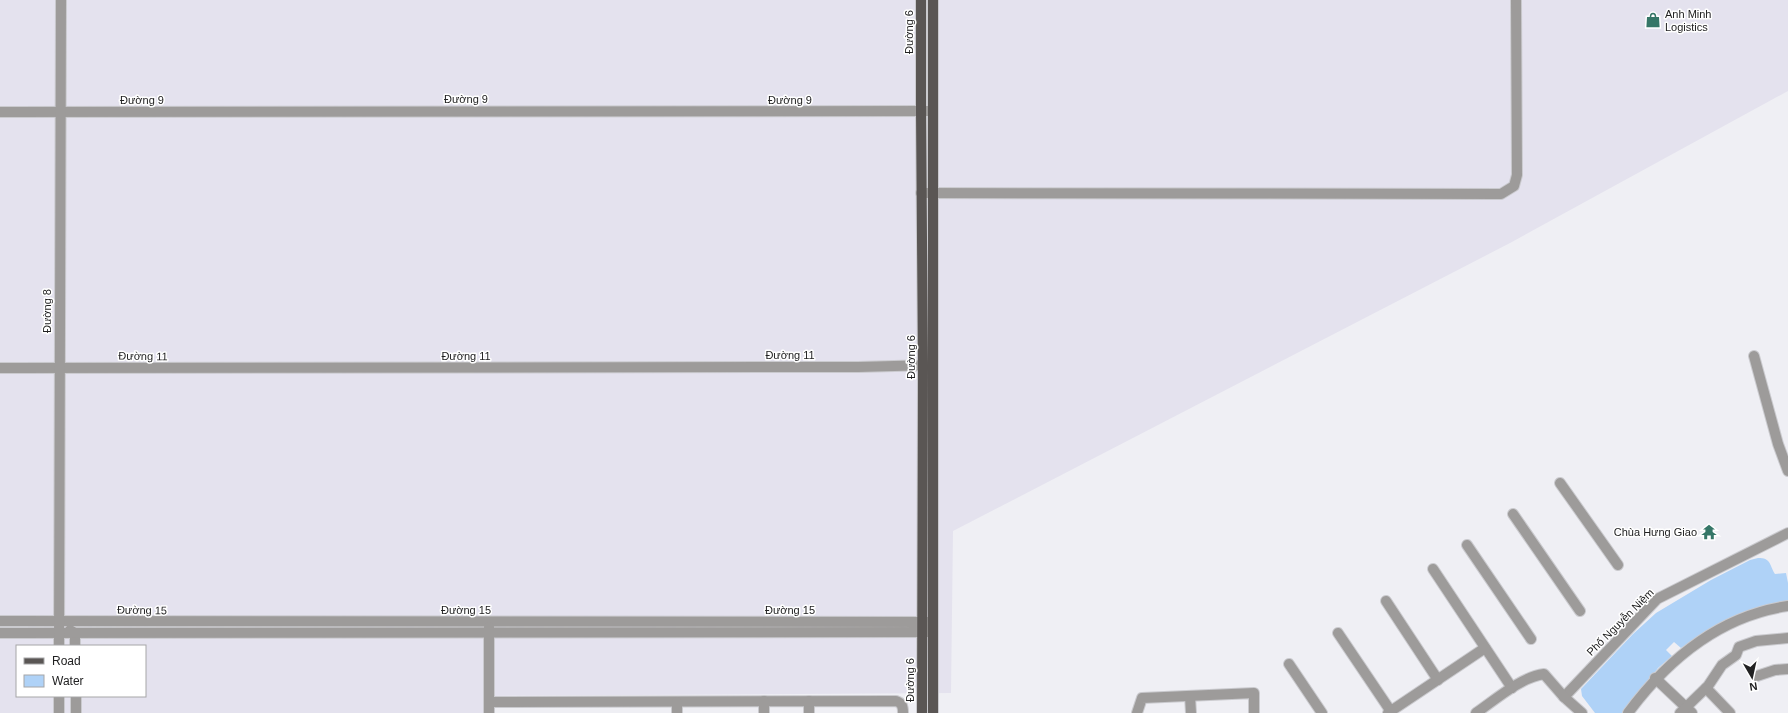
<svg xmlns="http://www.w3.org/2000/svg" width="1788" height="713" viewBox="0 0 1788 713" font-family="Arial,sans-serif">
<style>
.built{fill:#e4e2ee;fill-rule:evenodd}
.water{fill:#afd2f7}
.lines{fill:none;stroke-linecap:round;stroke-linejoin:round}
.minor-casing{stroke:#cacace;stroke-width:12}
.major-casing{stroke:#cacace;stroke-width:12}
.minor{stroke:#9d9b9a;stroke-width:10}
.major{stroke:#5a5654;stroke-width:10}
.labels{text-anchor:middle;stroke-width:3;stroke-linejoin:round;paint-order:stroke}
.poi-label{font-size:11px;fill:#212122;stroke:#fff;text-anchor:start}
.street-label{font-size:11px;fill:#212122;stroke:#fff}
</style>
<rect width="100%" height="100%" fill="#efeff4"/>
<path class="built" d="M0 0H1788V91L1510 243 953 531 951 693 488 696 487 713H0ZM17 646H145V696H17Z"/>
<path class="water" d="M1758 558C1771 558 1769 564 1775 574L1786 573 1788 583V603L1699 636 1681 648 1674 642 1666 650 1672 656 1658 668 1625 713H1595L1582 696 1581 689 1633 634 1656 613 1711 580 1750 560Z"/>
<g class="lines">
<g class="minor-casing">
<g id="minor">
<path d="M0 112 932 111"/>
<path d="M921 193 1501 194 1514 186 1517 175 1516 0"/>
<path d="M1754 356 1778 444 1788 471"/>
<path d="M0 368 858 367 931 365"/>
<path d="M1560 483 1618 565"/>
<path d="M1513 514 1580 611"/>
<path d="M1467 545 1531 639"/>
<path d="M1433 569 1512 688"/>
<path d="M1386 601 1438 680"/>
<path d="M0 621 931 622"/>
<path d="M70 630 75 633V646"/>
<path d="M0 633 933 632"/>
<path d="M1338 633 1392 713"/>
<path d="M59 646 61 0"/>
<path d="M1289 664 1322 713"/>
<path d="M1757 676 1775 670 1788 669"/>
<path d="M1655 678 1692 713"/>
<path d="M1706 688 1730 713"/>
<path d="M59 696V713"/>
<path d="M76 696V713"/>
<path d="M1190 696 1191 713"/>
<path d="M1564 697 1657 599 1788 533"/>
<path d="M809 701V713"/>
<path d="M489 702 896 701C902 703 903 706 903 713"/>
<path d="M489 713V627"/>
<path d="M677 713V702"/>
<path d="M764 713V701"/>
<path d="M1137 713 1142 698 1254 693V713"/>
<path d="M1388 713 1485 648"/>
<path d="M1476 713C1495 700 1521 677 1544 674L1564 697 1582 713"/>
<path d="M1628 713C1668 659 1719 616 1788 606"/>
<path d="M1680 713 1708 686 1722 665 1736 655 1739 647 1756 641 1788 638"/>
</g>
</g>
<g class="major-casing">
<g id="major">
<path d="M921 0V111L923 366 922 713"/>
<path d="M933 0V713"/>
</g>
</g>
<use href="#minor" class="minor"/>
<use href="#major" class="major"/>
</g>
<defs>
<g id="shop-bare" transform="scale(1.2)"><path d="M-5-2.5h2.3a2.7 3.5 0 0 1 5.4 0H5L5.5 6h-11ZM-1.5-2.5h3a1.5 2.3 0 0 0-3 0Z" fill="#357667" stroke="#fff" stroke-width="2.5" paint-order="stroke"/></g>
<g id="temple-bare" transform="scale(1.2)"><path d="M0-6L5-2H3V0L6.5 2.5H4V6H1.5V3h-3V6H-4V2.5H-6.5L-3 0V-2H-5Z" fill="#357667" stroke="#fff" stroke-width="2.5" paint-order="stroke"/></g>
</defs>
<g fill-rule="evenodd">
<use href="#shop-bare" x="1653" y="20"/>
<use href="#temple-bare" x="1709" y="532"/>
</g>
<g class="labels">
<g class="poi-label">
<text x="1665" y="18">Anh Minh<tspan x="1665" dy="13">Logistics</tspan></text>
<text x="1697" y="536" text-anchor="end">Chùa Hưng Giao</text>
</g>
<g class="street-label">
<text transform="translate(909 32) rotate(-90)" y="4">Đường 6</text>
<text x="466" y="103">Đường 9</text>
<text x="142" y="104">Đường 9</text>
<text x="790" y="104">Đường 9</text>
<text transform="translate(47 311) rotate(-90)" y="4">Đường 8</text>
<text x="790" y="359">Đường 11</text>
<text transform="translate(143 356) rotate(1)" y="4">Đường 11</text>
<text x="466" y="360">Đường 11</text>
<text transform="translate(911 357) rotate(-90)" y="4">Đường 6</text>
<text transform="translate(142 610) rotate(1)" y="4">Đường 15</text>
<text x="466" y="614">Đường 15</text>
<text x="790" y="614">Đường 15</text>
<text transform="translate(1620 622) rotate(-45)" y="4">Phố Nguyễn Niệm</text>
<text transform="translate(910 680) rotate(-90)" y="4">Đường 6</text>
</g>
</g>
<rect x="16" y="645" width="130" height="52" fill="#ffffff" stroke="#a6a6a7"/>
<rect x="24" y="658" width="20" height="6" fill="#5a5654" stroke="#a6a6a7"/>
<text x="52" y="665" font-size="12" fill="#212122">Road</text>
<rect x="24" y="675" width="20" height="12" fill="#afd2f7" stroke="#a6a6a7"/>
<text x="52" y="685" font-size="12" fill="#212122">Water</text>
<g transform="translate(1752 677) rotate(171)" stroke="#ffffff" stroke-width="3" paint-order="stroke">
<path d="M0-3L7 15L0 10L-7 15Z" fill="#212122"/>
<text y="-6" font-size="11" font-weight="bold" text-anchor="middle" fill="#212122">N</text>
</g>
</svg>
